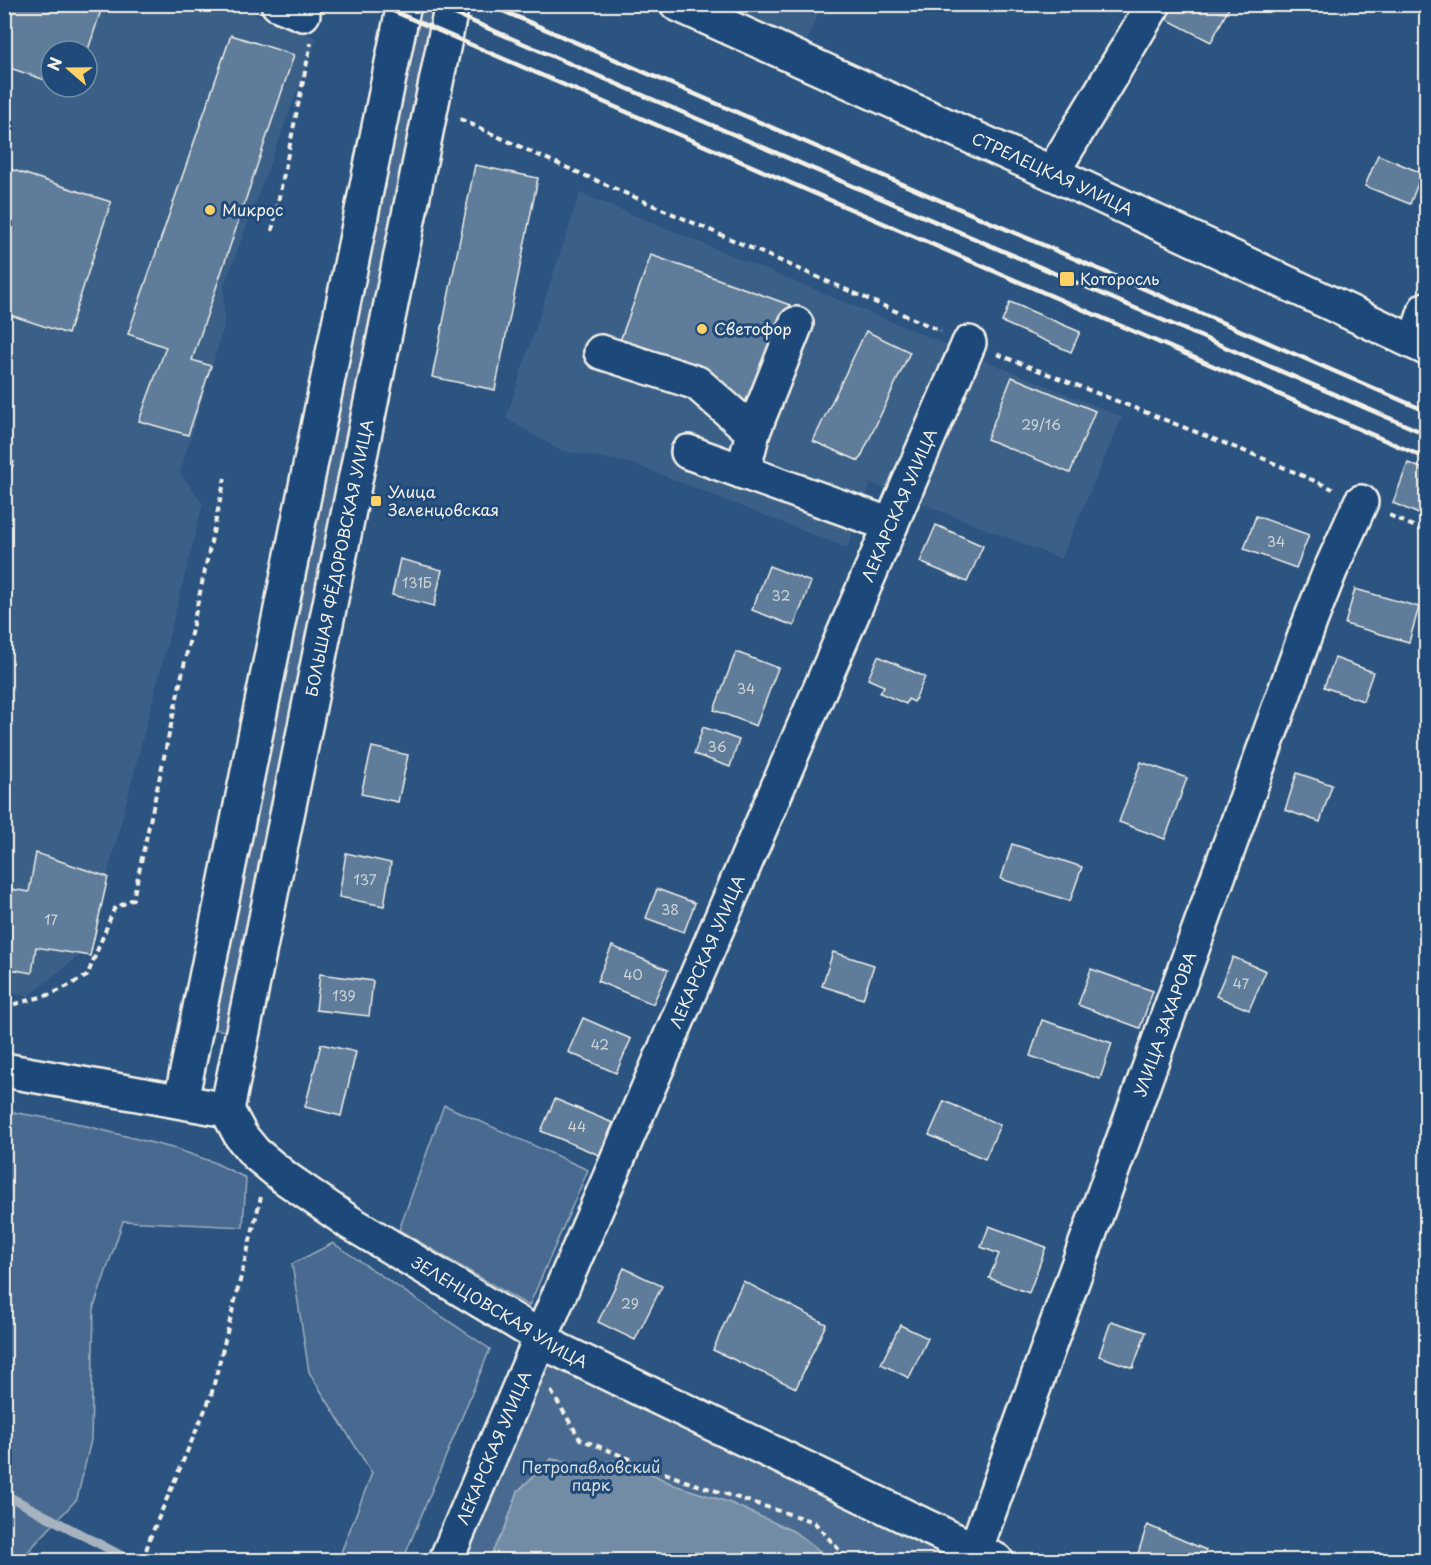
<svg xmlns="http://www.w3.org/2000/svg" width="1431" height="1565" viewBox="0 0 1431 1565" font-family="'Playpen Sans',sans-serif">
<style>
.built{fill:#3b6088;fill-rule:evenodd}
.green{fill:#496b90;stroke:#9eaebc;stroke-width:1.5}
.water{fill:#738ca6;stroke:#a7b4c0;stroke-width:1.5}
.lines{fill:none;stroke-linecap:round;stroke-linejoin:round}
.stream{stroke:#a7b4c0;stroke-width:9}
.building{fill:#5e7b9a;stroke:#f4f1e8;stroke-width:1.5}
.minor-casing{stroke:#f4f1e8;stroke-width:38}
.major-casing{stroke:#f4f1e8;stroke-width:38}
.path{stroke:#f4f1e8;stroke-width:4;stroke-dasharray:6 4.5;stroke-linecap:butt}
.minor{stroke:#1f4a7a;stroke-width:33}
.major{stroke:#1f4a7a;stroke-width:33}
.rail{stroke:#f4f1e8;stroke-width:4.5}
.poi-dot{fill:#ffd166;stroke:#1f4a7a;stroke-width:2}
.labels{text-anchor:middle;stroke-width:6;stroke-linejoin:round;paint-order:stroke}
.number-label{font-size:14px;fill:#ced4d4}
.street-label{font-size:16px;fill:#f4f1e8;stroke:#1f4a7a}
.poi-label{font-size:16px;fill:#f4f1e8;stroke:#1f4a7a;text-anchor:start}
.park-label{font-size:16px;fill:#dadddb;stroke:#1f4a7a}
</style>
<rect width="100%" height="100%" fill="#2c5481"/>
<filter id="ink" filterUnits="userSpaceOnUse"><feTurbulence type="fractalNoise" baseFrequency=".0167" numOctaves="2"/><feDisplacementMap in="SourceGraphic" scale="12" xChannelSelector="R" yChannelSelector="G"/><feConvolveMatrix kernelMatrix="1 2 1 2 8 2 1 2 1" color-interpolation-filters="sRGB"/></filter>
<g filter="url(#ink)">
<g class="built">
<path d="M4 5H229L317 38 224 286V326L180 473 203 504 89 947 29 996 4 992ZM51 51H87V87H51Z"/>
<path d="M673 5H822L799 60Z"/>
<path d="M580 193 1122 417 1061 559 871 483 847 548 634 464 559 450 506 418Z"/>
</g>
<g class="green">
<path d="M422 5H434L225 1031 214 1029Z"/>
<path d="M444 1105 588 1170 529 1306 399 1230Z"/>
<path d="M5 1111 71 1122 176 1149 213 1162 246 1178 243 1227 123 1221 94 1307 91 1440 77 1499 20 1560H4Z"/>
<path d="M333 1243 490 1349 403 1560H338L372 1473 309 1372 292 1264Z"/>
<path d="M547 1364 569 1373 983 1560H463Z"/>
</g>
<path class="water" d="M551 1459 584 1464 624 1460 674 1485 728 1502 793 1531 832 1560H488L505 1528 518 1491Z"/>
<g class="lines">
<path class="stream" d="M4 1494 128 1559"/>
</g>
<g class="building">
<path d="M12 4H103L87 53V51H51V82L4 66V27Z"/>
<path d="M1173 4H1231L1211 42 1166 19Z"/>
<path d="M231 35 294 55 192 360 211 366 188 435 139 421 166 347 128 334Z"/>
<path d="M1378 155 1422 173 1410 204 1365 186Z"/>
<path d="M475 165 538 178 495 390 432 377Z"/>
<path d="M4 167 111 202 68 334 4 313Z"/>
<path d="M651 255 790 305 748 413 620 341Z"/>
<path d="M1010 302 1080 332 1071 352 1002 322Z"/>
<path d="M866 331 910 352 859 461 813 441Z"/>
<path d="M1012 377 1095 411 1070 473 987 439Z"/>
<path d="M4 459 14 462 4 489Z"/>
<path d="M1408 463 1426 470V517L1393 503Z"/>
<path d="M1256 516 1309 535 1296 568 1244 549Z"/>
<path d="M936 525 983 546 967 582 920 562Z"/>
<path d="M400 559 442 570 434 606 392 595Z"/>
<path d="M769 566 811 582 794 626 752 610Z"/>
<path d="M1355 589 1419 607 1409 642 1345 624Z"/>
<path d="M736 652 778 668 756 726 714 710Z"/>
<path d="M878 656 925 677 914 702 908 699 906 704 880 693 884 686 868 679Z"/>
<path d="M1335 658 1373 672 1363 701 1324 687Z"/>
<path d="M703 727 739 740 730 767 694 754Z"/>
<path d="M372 747 408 755 398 802 361 794Z"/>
<path d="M1141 762 1187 778 1165 839 1119 822Z"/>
<path d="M1297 773 1332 785 1320 822 1285 810Z"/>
<path d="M1426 773V793L1419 790Z"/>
<path d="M1012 844 1082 867 1070 901 1001 879Z"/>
<path d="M36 853 108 877 90 956 36 947 32 973 4 968V888L29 892Z"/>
<path d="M346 853 391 863 384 906 339 897Z"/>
<path d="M657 889 695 903 684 932 646 918Z"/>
<path d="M612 946 668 970 653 1004 597 981Z"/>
<path d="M833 952 874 965 863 999 822 986Z"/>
<path d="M1233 957 1266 971 1249 1010 1216 996Z"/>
<path d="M1091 969 1153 991 1140 1028 1078 1005Z"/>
<path d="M320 974 373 981 369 1016 316 1010Z"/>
<path d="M583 1018 631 1039 616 1073 568 1052Z"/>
<path d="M1042 1020 1112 1043 1100 1079 1030 1056Z"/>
<path d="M321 1044 356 1052 341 1116 305 1107Z"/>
<path d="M555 1099 613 1123 599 1155 541 1131Z"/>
<path d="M944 1101 1000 1125 985 1159 929 1135Z"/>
<path d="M989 1226 1046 1247 1029 1293 989 1278 999 1254 981 1247Z"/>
<path d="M624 1268 662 1286 635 1340 598 1322Z"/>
<path d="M743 1281 826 1324 796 1388 713 1350Z"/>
<path d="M1111 1321 1146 1332 1133 1368 1099 1356Z"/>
<path d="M900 1325 928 1338 909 1378 881 1364Z"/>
<path d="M1426 1516V1530L1422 1528Z"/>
<path d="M1147 1525 1206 1550 1202 1560H1136Z"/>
</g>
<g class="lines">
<g class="minor-casing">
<g id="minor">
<path d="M278 4 303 14"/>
<path id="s1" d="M677 4 1052 173 1426 348"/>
<path d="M1052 173 1154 4"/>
<path d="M1415 341 1426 309"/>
<path d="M601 352 697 383 753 432 743 472"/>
<path d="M753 432 796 324"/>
<path d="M688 452 891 525"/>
<path id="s2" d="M227 1110 241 1136 255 1153 284 1177 349 1222 541 1337 557 1349 996 1560"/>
<path id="s3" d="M975 1551 1311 619 1330 571 1361 502"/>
<path id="s4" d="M446 1560 523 1379 969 343"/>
</g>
</g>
<g class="major-casing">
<g id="major">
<path id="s5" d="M4 1070 227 1110 452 4"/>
<path d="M181 1101 404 4"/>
</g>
</g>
<g class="path">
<path d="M460 119 538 155 941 331"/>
<path d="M272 231 311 43"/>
<path d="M997 354 1262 458 1333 489"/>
<path d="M1389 515 1426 532"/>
<path d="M4 1007 52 994 87 976 114 909 133 899 225 478"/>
<path d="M551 1391 580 1439 685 1481 814 1522 848 1560"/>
<path d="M143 1560 150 1538 211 1396 261 1197"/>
</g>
<use href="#minor" class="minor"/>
<use href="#major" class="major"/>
<g class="rail">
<path d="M377 4 1426 458"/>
<path d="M432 4 1426 434"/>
<path d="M487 4 1426 411"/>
</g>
</g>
</g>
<g class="poi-dot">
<circle cx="210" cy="210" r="6"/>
<rect x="1059" y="271" width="16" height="16" rx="3"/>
<circle cx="702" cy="329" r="6"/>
<rect x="370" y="495" width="12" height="12" rx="3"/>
</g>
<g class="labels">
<g class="number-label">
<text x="1041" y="430">29/16</text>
<text x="1276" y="547">34</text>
<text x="417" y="588">131Б</text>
<text x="781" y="601">32</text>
<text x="746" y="694">34</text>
<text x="717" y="752">36</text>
<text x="365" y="885">137</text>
<text x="670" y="915">38</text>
<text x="51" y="925">17</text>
<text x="633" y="980">40</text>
<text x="1241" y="989">47</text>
<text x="344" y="1001">139</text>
<text x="600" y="1050">42</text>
<text x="577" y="1132">44</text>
<text x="630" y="1309">29</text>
</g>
<g class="street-label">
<text dy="6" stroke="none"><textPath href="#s1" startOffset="412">СТРЕЛЕЦКАЯ УЛИЦА</textPath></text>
<text dy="6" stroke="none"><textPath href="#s4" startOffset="1148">ЛЕКАРСКАЯ УЛИЦА</textPath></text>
<text dy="6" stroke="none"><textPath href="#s5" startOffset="790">БОЛЬШАЯ ФЁДОРОВСКАЯ УЛИЦА</textPath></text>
<text dy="6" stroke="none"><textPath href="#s4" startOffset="662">ЛЕКАРСКАЯ УЛИЦА</textPath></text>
<text dy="6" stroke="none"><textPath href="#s3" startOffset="560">УЛИЦА ЗАХАРОВА</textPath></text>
<text dy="6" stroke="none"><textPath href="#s2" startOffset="344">ЗЕЛЕНЦОВСКАЯ УЛИЦА</textPath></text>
<text dy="6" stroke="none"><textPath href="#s4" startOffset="122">ЛЕКАРСКАЯ УЛИЦА</textPath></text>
</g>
<g class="poi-label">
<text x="222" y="216">Микрос</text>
<text x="1080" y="285">Которосль</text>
<text x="714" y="335">Светофор</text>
<text x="388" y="498">Улица<tspan x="388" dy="18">Зеленцовская</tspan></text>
</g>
<g class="park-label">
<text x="591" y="1473">Петропавловский<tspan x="591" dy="18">парк</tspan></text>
</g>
</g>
<rect width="1431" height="1565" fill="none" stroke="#1f4a7a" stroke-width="24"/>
<rect x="12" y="12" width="1407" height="1541" fill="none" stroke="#f4f1e8" stroke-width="2" filter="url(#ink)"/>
<g transform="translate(69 69) rotate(290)"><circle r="28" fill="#1f4a7a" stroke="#748da6" stroke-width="1.5"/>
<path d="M0-4.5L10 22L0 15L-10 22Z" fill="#ffd166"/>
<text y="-9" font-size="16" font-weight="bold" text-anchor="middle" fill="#f4f1e8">N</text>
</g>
</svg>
